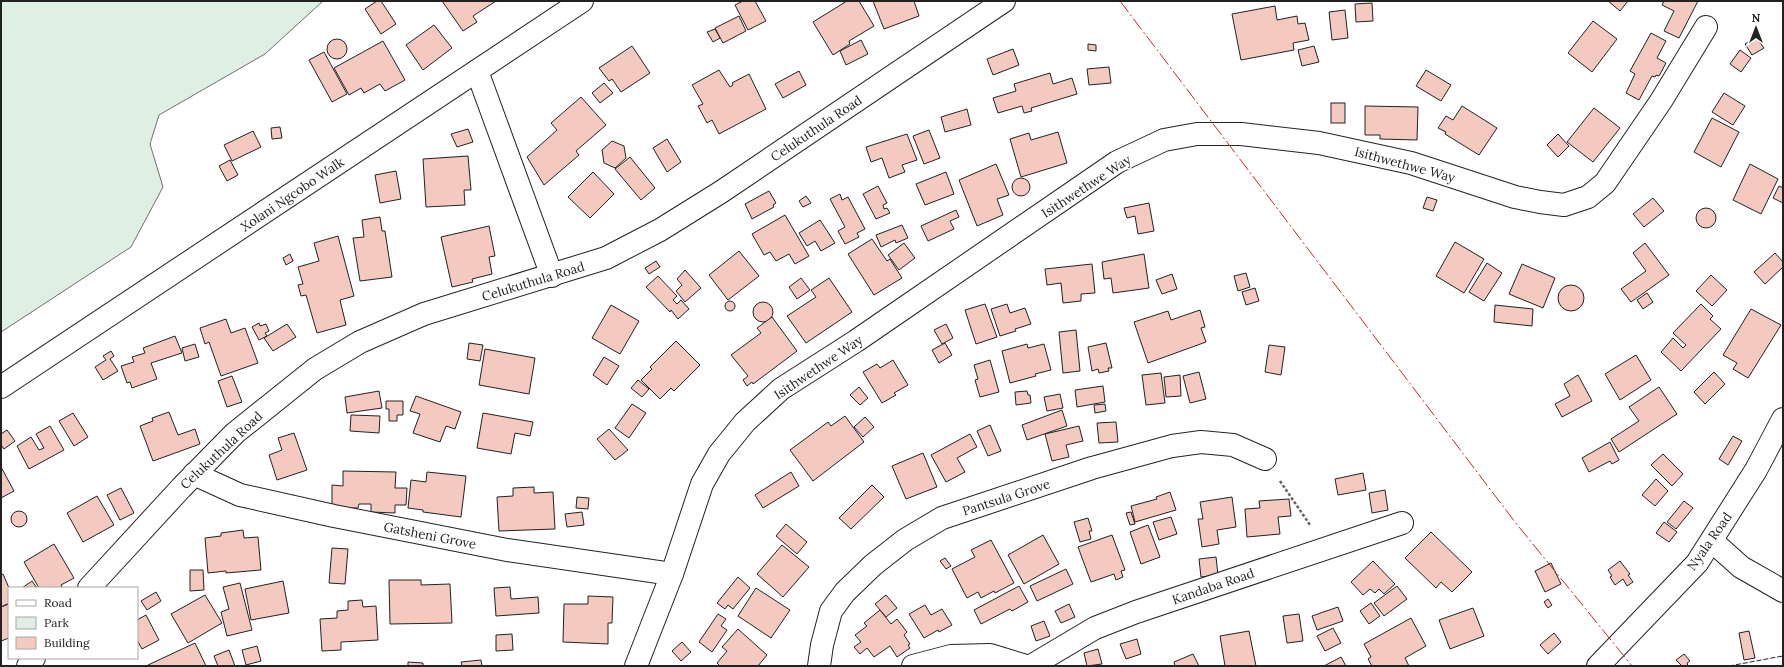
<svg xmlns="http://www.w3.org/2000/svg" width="1784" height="667" viewBox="0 0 1784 667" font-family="Lora,serif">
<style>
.green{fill:#e0efe3;stroke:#6f6f6f}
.building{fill:#f3c9c0;stroke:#222}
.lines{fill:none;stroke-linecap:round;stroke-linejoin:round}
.street-casing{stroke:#222;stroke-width:24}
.secondary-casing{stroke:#222;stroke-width:24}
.path{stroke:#646464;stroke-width:2.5;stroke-dasharray:3 2;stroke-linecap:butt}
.street{stroke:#fff;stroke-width:22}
.secondary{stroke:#fff;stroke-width:22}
.fence{stroke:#222;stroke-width:1;stroke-dasharray:5 2;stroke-linecap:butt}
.power{stroke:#c62828;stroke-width:1;stroke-dasharray:14 3 2 3;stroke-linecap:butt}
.labels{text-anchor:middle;stroke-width:3;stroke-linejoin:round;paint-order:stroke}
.street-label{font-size:13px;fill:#222;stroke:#fff}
</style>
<rect width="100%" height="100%" fill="#fff"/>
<path class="green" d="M1 1H323L265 54 159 115 150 144 163 187 131 247 1 332Z"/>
<g class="building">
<path d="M377 1H381L396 24 381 34 365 9Z"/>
<path d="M442 1H496L473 16 477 22 463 31Z"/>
<path d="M743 1H755L766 21 748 30 735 5Z"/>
<path d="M847 1H859L874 26 849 41 850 44 833 55 813 22Z"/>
<path d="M873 1H914L919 16 884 29Z"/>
<path d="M1608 1H1628L1620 11Z"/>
<path d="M1664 1H1698L1679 38 1664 31 1674 11 1662 5Z"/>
<path d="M1372 3 1373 21 1356 22 1355 4Z"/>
<path d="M1275 6 1277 20 1297 16 1298 24 1305 23 1309 40 1293 43 1294 50 1241 60 1232 14Z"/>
<path d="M1345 10 1348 38 1332 40 1329 12Z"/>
<path d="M739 16 746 31 723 43 715 28Z"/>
<path d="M1593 21 1617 39 1592 72 1568 53Z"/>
<path d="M434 25 452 48 423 70 406 45Z"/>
<path d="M715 29 720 38 713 42 707 32Z"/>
<path d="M1651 33 1666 41 1657 58 1666 63 1659 76 1656 75 1655 77 1652 76 1639 100 1626 93 1635 74 1630 71Z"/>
<path d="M1756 37 1764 48 1752 55 1745 44Z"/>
<circle cx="337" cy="49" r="10"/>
<path d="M861 40 868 54 846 65 840 51Z"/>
<path d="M383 41 405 80 385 91 380 84 364 93 361 88 349 95 334 68Z"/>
<path d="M1088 44 1096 45V51L1088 50Z"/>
<path d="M632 46 650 73 621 92 612 79 609 81 599 68Z"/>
<path d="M1314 46 1319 62 1302 66 1298 50Z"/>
<path d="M1013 49 1019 65 993 75 987 59Z"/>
<path d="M1740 50 1751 58 1741 72 1730 64Z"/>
<path d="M324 52 347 94 332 102 309 60Z"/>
<path d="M1109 67 1111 83 1089 85 1087 69Z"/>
<path d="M719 70 730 87 733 85 732 83 749 74 766 109 719 134 712 120 707 123 698 106 703 104 692 85Z"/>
<path d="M1426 70 1451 85 1441 101 1416 86Z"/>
<path d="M799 71 806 85 783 98 775 84Z"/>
<path d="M1050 73 1053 84 1072 78 1077 94 1031 108 1032 111 1024 113 1022 106 998 113 993 98 1016 91 1014 84Z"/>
<path d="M604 83 613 93 600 103 592 93Z"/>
<path d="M1724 93 1745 106 1733 125 1712 112Z"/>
<path d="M581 97 606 125 576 151 579 155 544 185 527 157 557 130 551 123Z"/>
<rect x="1331" y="103" width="14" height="20"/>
<path d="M1365 106 1418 107 1417 140 1380 139V135H1365Z"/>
<path d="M1462 106 1497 128 1479 155 1445 134 1446 132 1438 128 1446 116 1453 120Z"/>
<path d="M1594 108 1620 128 1593 162 1567 142Z"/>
<path d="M967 109 971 125 945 132 941 117Z"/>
<path d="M1712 118 1739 132 1721 167 1694 152Z"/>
<path d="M280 127 282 138 272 139 271 128Z"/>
<path d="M468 129 473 142 457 147 451 134Z"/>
<path d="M929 130 940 158 924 164 913 136Z"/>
<path d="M253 131 261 147 232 161 224 145Z"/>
<path d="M1058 132 1067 163 1021 177 1010 139 1029 133 1031 140Z"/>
<path d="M907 134 917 160 902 165 905 172 889 178 882 158 871 162 866 147Z"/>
<path d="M1558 134 1569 146 1558 157 1547 145Z"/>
<path d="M667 139 681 162 667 172 653 148Z"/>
<path d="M612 141 624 146 626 158 615 168 604 163 602 150Z"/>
<path d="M468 156 471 190H464L465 205 426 207 423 159Z"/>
<path d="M630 157 655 188 641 200 615 169Z"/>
<path d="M230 160 238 175 227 181 219 166Z"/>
<path d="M996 164 1009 195 997 199 1003 215 977 226 959 180Z"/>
<path d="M1750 164 1778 179 1761 214 1733 200Z"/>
<path d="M396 171 401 199 380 203 375 175Z"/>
<path d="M593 172 614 194 590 218 568 197Z"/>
<path d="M946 172 954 194 925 205 916 184Z"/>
<circle cx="1021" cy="187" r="9"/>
<path d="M878 186 887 203 883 205 884 209 887 208 890 213 876 219 863 194Z"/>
<path d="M1779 186 1783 188V203L1773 198Z"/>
<path d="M769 191 776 203 773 205 774 207 752 219 745 204Z"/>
<path d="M840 194 842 200 848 197 865 229 857 233 859 237 845 244 838 231 845 227 830 199Z"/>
<path d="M806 196 811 203 803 207 799 201Z"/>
<path d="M1427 197 1437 200 1433 211 1423 208Z"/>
<path d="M1653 198 1664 211 1644 227 1633 214Z"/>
<path d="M1149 203 1154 231 1138 234 1135 216 1127 218 1124 208Z"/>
<circle cx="1706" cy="218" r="10"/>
<path d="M956 210 959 217 950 221 954 229 928 241 921 226Z"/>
<path d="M785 215 809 256 795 264 789 254 776 261 770 252 764 255 752 234Z"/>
<path d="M380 217 382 231H385L392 277 360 281 353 238 364 237 362 220Z"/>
<path d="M820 220 835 243 821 251 815 241 807 246 799 233Z"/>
<path d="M902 225 908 238 896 243 895 240 881 247 876 235Z"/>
<path d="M489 226 495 256 489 257 492 274 472 279 473 282 452 287 441 237Z"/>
<path d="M338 236 354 296 340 300 346 325 317 333 306 295 301 296 298 285 303 284 298 267 319 261 314 243Z"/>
<path d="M872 239 887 261 890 259 902 278 874 295 848 254Z"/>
<path d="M1455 242 1484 259 1464 293 1436 276Z"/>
<path d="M904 243 915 258 899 270 888 255Z"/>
<path d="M1645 243 1669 275 1631 302 1621 289 1646 271 1633 253Z"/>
<path d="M739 251 759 276 728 300 709 275Z"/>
<path d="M1775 253 1783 262V267L1765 284 1754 272Z"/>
<path d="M290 254 293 261 286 265 283 258Z"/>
<path d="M1144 254 1149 288 1113 293 1111 278 1104 279 1102 262Z"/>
<path d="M656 261 660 267 649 274 645 268Z"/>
<path d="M1487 263 1502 273 1484 301 1469 292Z"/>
<path d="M1092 264 1095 293 1081 294V301L1063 303 1061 283 1047 285 1045 269Z"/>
<path d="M1522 264 1555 278 1543 308 1509 294Z"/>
<path d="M685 270 701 288 685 302 676 291 682 285 677 279Z"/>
<path d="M1246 273 1250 287 1238 291 1234 276Z"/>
<path d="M1172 274 1177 289 1162 294 1156 280Z"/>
<path d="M1711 275 1727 290 1712 306 1696 291Z"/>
<path d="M658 276 677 296 673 300 677 304 681 300 689 309 678 319 671 310 670 312 646 287Z"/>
<path d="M801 278 810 290 797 299 789 287Z"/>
<path d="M829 278 852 312 806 343 787 316 816 297 811 290Z"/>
<circle cx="1571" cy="298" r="13"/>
<path d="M1255 288 1259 301 1246 305 1242 292Z"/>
<path d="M1647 293 1653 302 1643 309 1637 300Z"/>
<circle cx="730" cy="306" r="5"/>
<circle cx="763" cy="312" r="10"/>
<path d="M985 304 997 337 976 344 965 310Z"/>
<path d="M1007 304 1010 313 1025 308 1031 324 1015 329 1016 331 1000 336 991 309Z"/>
<path d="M1701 304 1713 316 1710 319 1721 329 1681 371 1661 352 1673 338 1683 348 1686 345 1673 333Z"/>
<path d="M611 305 639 321 620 354 592 338Z"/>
<path d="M1495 305 1533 309 1532 326 1494 322Z"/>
<path d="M1751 309 1781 325 1748 378 1733 369 1737 363 1723 355Z"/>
<path d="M1200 310 1205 327 1201 328 1206 342 1148 363 1134 322 1168 311 1171 320Z"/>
<path d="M772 317 797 351 753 384 752 382 747 386 743 380 748 376 731 355 761 333 757 328Z"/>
<path d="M226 319 231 333 245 328 258 363 221 376 209 342 205 344 200 328Z"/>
<path d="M259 323 260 326 266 324 269 331 265 333 267 336 259 340 252 327Z"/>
<path d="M287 324 296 337 273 351 264 338Z"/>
<path d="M946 324 953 338 942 344 934 330Z"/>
<path d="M1076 330 1080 371 1063 373 1059 332Z"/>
<path d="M175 336 182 353 151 363 157 379 132 388 130 382 127 383 121 366 134 362 132 357 145 353 143 348Z"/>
<path d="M676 341 700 365 674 391 671 388 660 399 641 380 652 369 650 367Z"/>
<path d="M469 343 483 345 480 361 467 359Z"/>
<path d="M945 343 952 355 939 363 932 350Z"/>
<path d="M1106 343 1112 368H1108L1109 371 1099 373 1098 369 1092 371 1088 347Z"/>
<path d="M195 344 199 357 185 361 182 348Z"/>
<path d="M1027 344 1028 348 1044 344 1051 370 1035 374 1036 376 1010 383 1002 351Z"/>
<path d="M1269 345 1285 347 1281 375 1265 372Z"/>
<path d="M485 349 535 358 529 394 479 385Z"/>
<path d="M111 351 114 356 110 359 118 371 103 380 95 367 106 360 103 356Z"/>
<path d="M1636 355 1651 380 1620 400 1605 374Z"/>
<path d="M604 357 619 366 607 385 593 375Z"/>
<path d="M893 360 908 385 894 393 896 395 882 403 863 372 877 364 880 368Z"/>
<path d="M990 360 999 392 980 397 975 380 978 379 974 365Z"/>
<path d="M1199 372 1206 399 1190 403 1183 376Z"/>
<path d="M1714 372 1725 384 1705 404 1694 392Z"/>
<path d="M1161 373 1165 403 1146 405 1142 375Z"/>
<path d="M1180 375 1181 396 1166 397 1164 377Z"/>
<path d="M1578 375 1592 401 1562 417 1555 404 1570 396 1564 384Z"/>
<path d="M232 376 242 402 227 407 218 381Z"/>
<path d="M638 380 649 389 642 397 631 388Z"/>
<path d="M1103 386 1105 402 1077 407 1075 390Z"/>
<path d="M859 387 868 398 860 405 850 395Z"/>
<path d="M1659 387 1677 414 1619 452 1611 439 1639 421 1629 407Z"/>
<path d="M379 391 382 408 347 413 345 397Z"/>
<path d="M1027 391 1028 395H1030L1031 403 1016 405 1015 392Z"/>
<path d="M1060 394 1063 408 1047 411 1044 397Z"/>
<path d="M416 396 461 412 455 429 446 426 440 442 413 433 420 414 410 411Z"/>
<path d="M386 401H403V415H397V421H389V409H386Z"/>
<path d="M632 404 646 413 629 438 615 428Z"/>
<path d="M1105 404 1106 411 1095 413 1094 405Z"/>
<path d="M1062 410 1067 426 1027 440 1022 425Z"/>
<path d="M169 412 178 435 195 429 200 444 153 461 140 426 153 421 152 418Z"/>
<path d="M73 413 88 437 74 446 59 421Z"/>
<path d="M483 413 533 422 530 436 515 433 511 454 477 448Z"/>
<path d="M351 415 380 416 379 433 350 431Z"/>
<path d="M845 416 864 442 813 481 790 450 828 422 831 426Z"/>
<path d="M865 417 874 427 863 437 854 427Z"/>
<path d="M1116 422 1118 442 1099 443 1097 423Z"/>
<path d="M990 425 1001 451 988 456 977 431Z"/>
<path d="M50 426 64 450 29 469 17 446 31 437 39 450 44 448 36 434Z"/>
<path d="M1079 426 1083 441 1066 445 1069 457 1052 461 1045 434Z"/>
<path d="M609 429 628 450 615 460 597 439Z"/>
<path d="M7 430 15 441 4 449 1 445V434Z"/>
<path d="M294 433 307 470 277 480 269 455 282 450 278 438Z"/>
<path d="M970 434 977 447 957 458 965 472 946 482 931 455Z"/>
<path d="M1733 436 1742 441 1728 465 1719 459Z"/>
<path d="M1610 442 1619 460 1612 464 1610 461 1589 472 1582 458Z"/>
<path d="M923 453 937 487 906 499 892 466Z"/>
<path d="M1663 454 1683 474 1672 486 1651 465Z"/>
<path d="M1 467 14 491 1 498Z"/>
<path d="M343 471 396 472 395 488H407L406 505H395V513L371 512V504H359L358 508H332V485L343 486Z"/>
<path d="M427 472 466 476 461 517 423 512V510L408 508 411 480 426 482Z"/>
<path d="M791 472 799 486 763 508 755 495Z"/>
<path d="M1363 473 1366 490 1338 495 1335 479Z"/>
<path d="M1656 479 1668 491 1655 506 1642 495Z"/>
<path d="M872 485 884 497 851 529 839 518Z"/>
<path d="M534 487V493L553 492 555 529 499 531 497 497 513 496V488Z"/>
<path d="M121 488 134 513 120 520 107 495Z"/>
<path d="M1385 490 1388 510 1372 513 1369 493Z"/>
<path d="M1170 492 1176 510 1135 522 1131 506 1157 499 1156 497Z"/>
<path d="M97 496 114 525 83 542 67 513Z"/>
<path d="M577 497 589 498 588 509 576 508Z"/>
<path d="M1232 497 1236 527 1217 530 1219 544 1202 547 1198 519H1203L1200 502Z"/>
<path d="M1289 499 1291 516 1278 517 1280 534 1247 537 1245 509 1260 508 1259 501Z"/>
<path d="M1684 501 1693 508 1676 529 1667 522Z"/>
<circle cx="19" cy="519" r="8"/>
<path d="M582 512 584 525 567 527 565 514Z"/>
<path d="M1131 512 1135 524 1130 525 1126 513Z"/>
<path d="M1171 517 1177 534 1159 540 1153 522Z"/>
<path d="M1088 518 1092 531H1089L1091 539 1080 542 1074 522Z"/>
<path d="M1664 522 1677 532 1669 542 1656 533Z"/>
<path d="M786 524 807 542 797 554 776 536Z"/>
<path d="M1148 525 1160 557 1141 564 1130 532Z"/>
<path d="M243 530 244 538 258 537 261 570 226 573V571L208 573 205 538 221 536V533Z"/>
<path d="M1431 532 1472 572 1452 592 1441 582 1436 588 1405 558Z"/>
<path d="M1043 535 1059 564 1024 584 1008 555Z"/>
<path d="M1112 535 1125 570 1121 571 1123 577 1116 580 1114 574 1091 582 1078 547Z"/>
<path d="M991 540 1014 583 995 593 994 591 981 598 978 592 967 598 952 569 975 557 971 550Z"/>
<path d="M54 544 74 578 61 585 63 588H39L24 562Z"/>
<path d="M782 545 809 567 783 597 757 574Z"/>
<path d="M332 548 348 549 345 584 329 583Z"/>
<path d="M1216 557 1218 575 1201 577 1199 559Z"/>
<path d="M945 558 951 566 946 569 940 561Z"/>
<path d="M1373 561 1395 584 1384 594 1379 589 1375 593 1370 589 1363 595 1351 582Z"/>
<path d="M1620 561 1630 574 1628 575 1633 582 1627 586 1623 579 1615 585 1610 577 1612 576 1608 570Z"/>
<path d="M1551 563 1561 584 1545 592 1535 571Z"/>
<path d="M1066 569 1073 584 1037 601 1030 586Z"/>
<path d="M190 570H203L204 590 190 591Z"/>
<path d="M3 574 9 588V603L1 607V575Z"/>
<path d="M738 577 750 588 733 609 728 605 725 609 717 603Z"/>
<path d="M389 580H421V585L450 584 452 623 390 624Z"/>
<path d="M32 581 37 588H22Z"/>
<path d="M283 581 289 613 251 620 245 589Z"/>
<path d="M240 583 252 630 227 636 221 612 229 609 223 587Z"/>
<path d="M1019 586 1028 602 1012 611 1010 609 981 624 974 610Z"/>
<path d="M1397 586 1407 599 1384 616 1374 603Z"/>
<path d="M510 587 511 599 538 597 539 613 496 616 494 588Z"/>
<path d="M756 588 790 610 771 638 738 616Z"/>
<path d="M156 592 161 601 147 610 141 601Z"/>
<path d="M205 595 222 623 188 643 171 614Z"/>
<path d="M886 595 897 608 886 617 875 604Z"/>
<path d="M588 596 613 597 612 623H608V644L563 642 564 604H588Z"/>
<path d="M1548 599 1552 605 1548 608 1544 602Z"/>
<path d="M362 600 363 607 376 606 378 640 341 642V650L322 651 320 619 337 618V611L348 610V601Z"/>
<path d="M1371 603 1380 616 1369 624 1360 611Z"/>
<path d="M9 604V638L1 641V607Z"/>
<path d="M1069 604 1075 617 1061 623 1055 611Z"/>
<path d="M925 605 931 615 942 609 952 625 939 632 938 630 924 638 909 614Z"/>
<path d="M1338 607 1343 621 1317 630 1312 616Z"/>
<path d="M1473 608 1484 636 1450 649 1439 620Z"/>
<path d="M880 610 891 624 897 619 907 632 904 635 910 644 908 645 910 648 897 657 890 646 874 657 867 648 860 654 854 647 861 642 855 635 867 626 864 623Z"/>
<path d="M718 614 726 619 721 626 727 630 712 652 699 642Z"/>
<path d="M1299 614 1303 641 1287 643 1283 616Z"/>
<path d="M146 615 159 640 142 649 137 640V620Z"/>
<path d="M1411 618 1426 646 1405 658 1409 666H1372L1368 659 1371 657 1364 644Z"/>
<path d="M1044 621 1050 636 1036 641 1031 626Z"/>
<path d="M1333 628 1341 643 1325 651 1317 636Z"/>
<path d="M738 629 767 655 758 666H720L717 663 727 651 722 647Z"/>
<path d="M1249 631 1256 666H1225L1220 636Z"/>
<path d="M1749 631 1755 658 1744 660 1739 633Z"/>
<path d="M1554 633 1561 642 1548 654 1540 645Z"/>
<path d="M512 634 513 650 496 651V635Z"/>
<path d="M1137 639 1141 654 1126 659 1120 644Z"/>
<path d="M682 642 691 652 681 661 672 651Z"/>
<path d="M195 643 206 666H149L148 665Z"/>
<path d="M257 646 261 661 246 665 242 650Z"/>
<path d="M1098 649 1102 664 1087 666 1084 653Z"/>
<path d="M229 650 235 666H218L214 656Z"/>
<path d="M1193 654 1199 666H1175L1174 662Z"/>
<path d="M1684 654 1690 661 1687 663 1688 666H1682L1676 660Z"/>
<path d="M1341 657 1346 666H1324Z"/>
<path d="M481 660 482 666H462L461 662Z"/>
<path d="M408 662 423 663V666H408Z"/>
</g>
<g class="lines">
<g class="street-casing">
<g id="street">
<path d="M477 71 552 276"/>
<path d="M1 387 582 1"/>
<path d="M194 474 240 495 334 516 507 550 672 574"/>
<path d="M1712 541 1741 567 1783 591"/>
<path d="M89 588 181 488 235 433 315 369 360 342 424 314 606 258 660 230 721 192 1004 1"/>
<path d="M28 666 34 658"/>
<path d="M636 666 672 574 702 484 719 454 745 422 781 389 856 341 1117 162 1164 140 1197 134H1241L1319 143 1411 163 1515 197 1540 202 1564 205 1588 197 1605 183 1661 101 1706 27"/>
<path d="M819 666 822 645 831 611 845 592 873 565 905 540 942 518 1092 468 1172 446 1201 442 1233 445 1265 459"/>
<path d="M913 666 951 656 990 655 1026 666"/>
<path d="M1031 666 1095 628 1136 612 1402 523"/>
</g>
</g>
<g class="secondary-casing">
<path id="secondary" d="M1598 666 1697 563 1756 470 1783 419"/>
</g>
<path class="path" d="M1280 481 1310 525"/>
<use href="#street" class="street"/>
<use href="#secondary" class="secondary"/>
<path class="fence" d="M1729 666 1783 656"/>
<path class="power" d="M1120 1 1515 522 1632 666"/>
</g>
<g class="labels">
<g class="street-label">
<text transform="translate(816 128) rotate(-34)" y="5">Celukuthula Road</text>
<text transform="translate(1405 164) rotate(15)" y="5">Isithwethwe Way</text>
<text transform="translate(1086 186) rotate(-33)" y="5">Isithwethwe Way</text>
<text transform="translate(292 194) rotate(-34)" y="5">Xolani Ngcobo Walk</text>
<text transform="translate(533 281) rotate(-17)" y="5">Celukuthula Road</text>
<text transform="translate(818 367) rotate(-34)" y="5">Isithwethwe Way</text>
<text transform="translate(221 450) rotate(-43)" y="5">Celukuthula Road</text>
<text transform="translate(1006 497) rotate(-18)" y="5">Pantsula Grove</text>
<text transform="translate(430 535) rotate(11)" y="5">Gatsheni Grove</text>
<text transform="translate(1709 541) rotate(-55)" y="5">Nyala Road</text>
<text transform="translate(1213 586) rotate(-19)" y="5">Kandaba Road</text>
</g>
</g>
<rect width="1784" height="667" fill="none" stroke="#222222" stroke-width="4"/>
<rect x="8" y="587" width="130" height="72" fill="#ffffff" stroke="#a7a7a7"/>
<rect x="16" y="600" width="20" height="6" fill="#ffffff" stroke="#a7a7a7"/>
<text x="44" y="607" font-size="12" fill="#222222">Road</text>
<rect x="16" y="617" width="20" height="12" fill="#e0efe3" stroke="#a7a7a7"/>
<text x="44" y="627" font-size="12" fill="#222222">Park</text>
<rect x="16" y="637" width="20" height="12" fill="#f3c9c0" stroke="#a7a7a7"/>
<text x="44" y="647" font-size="12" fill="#222222">Building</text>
<g transform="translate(1756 28)" stroke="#ffffff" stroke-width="3" paint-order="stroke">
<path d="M0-3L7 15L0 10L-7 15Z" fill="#222222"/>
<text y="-6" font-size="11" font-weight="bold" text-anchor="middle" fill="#222222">N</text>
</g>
</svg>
